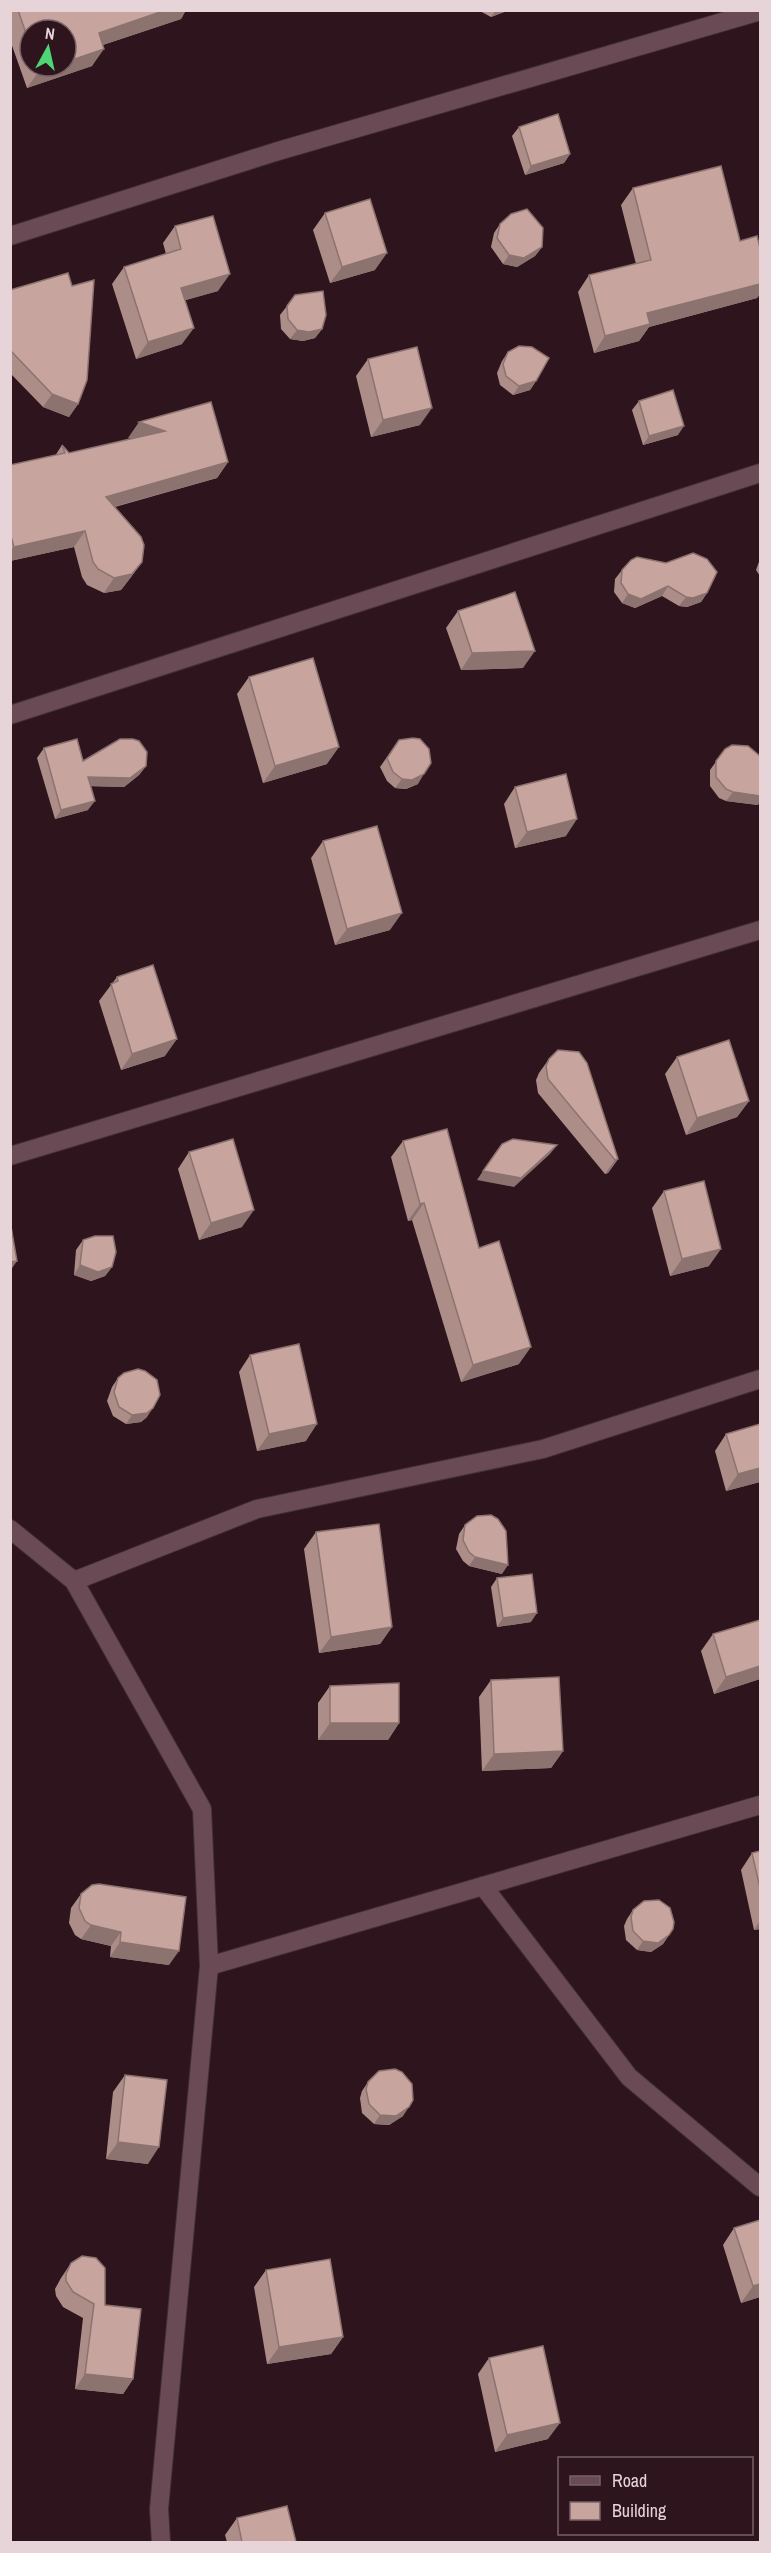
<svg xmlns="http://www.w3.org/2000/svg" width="771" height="2553" viewBox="0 0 771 2553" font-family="'Archivo Narrow',sans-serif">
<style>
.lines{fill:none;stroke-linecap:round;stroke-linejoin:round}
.minor-casing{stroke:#423035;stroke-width:20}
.minor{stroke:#6a4b55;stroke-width:18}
.wall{fill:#ac8d88;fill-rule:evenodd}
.shaded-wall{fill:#8c736f}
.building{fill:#c8a49e;stroke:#8c736f;stroke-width:1.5}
</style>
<rect width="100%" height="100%" fill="#2d141d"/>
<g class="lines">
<g class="minor-casing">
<g id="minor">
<path d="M10 236 275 152 760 11"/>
<path d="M10 715 760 473"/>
<path d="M10 1156 760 930"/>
<path d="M10 1529 74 1581 202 1809 209 1966 159 2509 161 2542"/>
<path d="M74 1581 257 1509 543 1449 760 1379"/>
<path d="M483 1886 629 2077 760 2187"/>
<path d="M209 1966 760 1805"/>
</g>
</g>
<use href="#minor" class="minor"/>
</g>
<g class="wall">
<path d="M10 10H186L181 19 103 45 92 66 27 88 10 40ZM30 30 66 66H30Z"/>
<path d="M478 10H505L504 12 491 17Z"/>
<path d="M519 127 570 154 564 163 525 175 512 136Z"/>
<path d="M633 188 740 241 760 248V294L757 298 649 327 639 341 594 353 578 292 589 275 636 264 621 205Z"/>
<path d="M325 213 375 270 330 283 313 230Z"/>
<path d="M500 224 542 247 535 256 517 267 503 264 491 247 494 233Z"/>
<path d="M175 226 218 291 185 300 182 344 136 359 112 284 124 267 166 254 163 243Z"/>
<path d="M10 290 78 404 69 417 43 407 10 373Z"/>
<path d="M287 306 322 329 315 338 303 341 290 339 281 329 280 315Z"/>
<path d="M508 352 536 381 530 390 513 395 500 385 497 373 502 361Z"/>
<path d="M368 359 420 425 371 437 356 376Z"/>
<path d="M639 401 678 435 643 445 632 410Z"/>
<path d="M128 438 228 462 217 478 115 507 142 562 131 577 121 590 104 593 87 585 82 577 74 547 10 561V465L55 456 62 445 69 453 131 439Z"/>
<path d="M760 559V576L756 570Z"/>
<path d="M622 570 707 593 701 602 687 607 679 606 662 596 635 608 622 603 614 592 615 579Z"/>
<path d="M458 611 523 668 461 670 446 628Z"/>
<path d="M249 677 327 764 263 783 237 694Z"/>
<path d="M399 740 418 784 406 789 395 788 387 781 380 767Z"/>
<path d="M44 748 83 761 146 766 139 775 124 787 90 786 88 810 55 819 37 758Z"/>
<path d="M725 749 758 805 726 801 719 798 710 786V770Z"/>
<path d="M515 787 566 836 515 848 504 804Z"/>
<path d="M323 841 390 930 335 945 311 858Z"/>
<path d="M117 977 165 1056 121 1070 99 1001Z"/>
<path d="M677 1057 749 1101 737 1117 686 1135 665 1074Z"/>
<path d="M549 1059 618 1159 608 1173 605 1174 538 1093 536 1080 539 1073Z"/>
<path d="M403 1141 479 1248 519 1364 461 1382 412 1220 408 1221 391 1157Z"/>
<path d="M189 1152 242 1227 199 1240 178 1169Z"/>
<path d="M664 1191 709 1266 670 1276 652 1208Z"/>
<path d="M83 1240 112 1267 105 1276 91 1281 74 1275 76 1250Z"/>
<path d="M250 1355 306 1441 257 1451 239 1372Z"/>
<path d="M118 1378 147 1417 141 1422 126 1424 113 1416 107 1401 112 1387Z"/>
<path d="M760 1424V1482L726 1491 715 1451 726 1434Z"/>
<path d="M465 1525 502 1574 469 1566 463 1561 456 1549 459 1534Z"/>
<path d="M316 1532 392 1627 380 1644 319 1653 304 1549Z"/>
<path d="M497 1578 531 1622 497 1627 491 1587Z"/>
<path d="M760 1620V1679L714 1694 701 1651 713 1634Z"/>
<path d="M491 1680 563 1751 551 1768 482 1771 479 1697Z"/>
<path d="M330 1686 399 1723 388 1740H318V1703Z"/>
<path d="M760 1851V1929L754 1930 741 1870 752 1853Z"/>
<path d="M81 1894 169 1965 110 1957 111 1946 81 1939 75 1935 69 1923 71 1908Z"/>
<path d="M633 1910 669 1935 663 1944 651 1952 637 1950 626 1940 624 1926 627 1919Z"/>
<path d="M125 2075 148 2164 106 2159 113 2092Z"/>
<path d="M368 2082 403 2116 389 2125 374 2124 362 2113 360 2098 362 2091Z"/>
<path d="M734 2228 760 2297 741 2303 723 2245Z"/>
<path d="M71 2263 105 2305 133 2379 123 2394 75 2389 83 2318 63 2307 56 2296 55 2289 61 2278Z"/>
<path d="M266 2270 343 2337 331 2354 267 2364 254 2287Z"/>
<path d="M489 2358 548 2439 495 2452 478 2374Z"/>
<path d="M237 2518 296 2542H227L225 2535Z"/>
</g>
<g class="shaded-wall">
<path d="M166 10H186L181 19 87 50 99 33Z"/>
<path d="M496 10H505L504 12 491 17Z"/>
<path d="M104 49 92 66 27 88 39 71 54 66H66V62Z"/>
<path d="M570 154 564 163 525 175 531 166Z"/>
<path d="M542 247 535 256 517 267 503 264 509 255Z"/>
<path d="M387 253 375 270 330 283 342 267Z"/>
<path d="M230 274 218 291 169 305 181 288Z"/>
<path d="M760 284V294L757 298 649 327 639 341 594 353 605 336 647 313Z"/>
<path d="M194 328 182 344 136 359 148 342Z"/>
<path d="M322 329 315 338 303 341 290 339 297 330Z"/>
<path d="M536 381 530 390 513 395 519 386Z"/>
<path d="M52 394 78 404 69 417 43 407Z"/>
<path d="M432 408 420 425 371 437 383 420Z"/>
<path d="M139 422 165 431 154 447 128 438Z"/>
<path d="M684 426 678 435 643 445 649 436Z"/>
<path d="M228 462 217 478 95 512 106 497Z"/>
<path d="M85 531 74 547 10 561V551L14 547Z"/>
<path d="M142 562 131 577 121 590 104 593 114 578Z"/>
<path d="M668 586 662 596 635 608 622 603 628 594Z"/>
<path d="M707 593 701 602 687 607 679 606 686 597Z"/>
<path d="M535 651 523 668 461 670 472 653Z"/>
<path d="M339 747 327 764 263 783 275 766Z"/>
<path d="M146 766 139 775 124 787 81 786 88 777Z"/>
<path d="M424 774 418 784 406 789 395 788 402 779Z"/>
<path d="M733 792 760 796V802L758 805 726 801Z"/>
<path d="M95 801 88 810 55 819 61 810Z"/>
<path d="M577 819 566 836 515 848 527 832Z"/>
<path d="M402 913 390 930 335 945 347 929Z"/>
<path d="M177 1039 165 1056 121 1070 132 1054Z"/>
<path d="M749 1101 737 1117 686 1135 697 1118Z"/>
<path d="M557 1145 550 1154 514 1187 477 1180 483 1171Z"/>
<path d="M618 1159 608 1173 605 1174 615 1160Z"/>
<path d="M424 1203 412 1220 408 1221 420 1204Z"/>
<path d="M254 1210 242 1227 199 1240 211 1223Z"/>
<path d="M721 1249 709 1266 670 1276 682 1259Z"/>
<path d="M17 1261 10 1271V1262Z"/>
<path d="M80 1265 112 1267 105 1276 91 1281 74 1275Z"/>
<path d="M531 1347 519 1364 461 1382 473 1365Z"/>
<path d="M153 1408 147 1417 141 1422 126 1424 132 1415Z"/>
<path d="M317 1424 306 1441 257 1451 269 1434Z"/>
<path d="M760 1468V1482L726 1491 738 1474Z"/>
<path d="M475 1557 508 1565 502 1574 469 1566Z"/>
<path d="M537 1613 531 1622 497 1627 503 1618Z"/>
<path d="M392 1627 380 1644 319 1653 331 1637Z"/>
<path d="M760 1666V1679L714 1694 726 1677Z"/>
<path d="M330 1723H399L388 1740H318Z"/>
<path d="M563 1751 551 1768 482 1771 494 1754Z"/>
<path d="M760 1921V1929L754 1930Z"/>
<path d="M91 1925 121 1932 111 1946 81 1939Z"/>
<path d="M669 1935 663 1944 651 1952 637 1950 643 1941Z"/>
<path d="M120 1942 179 1951 169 1965 110 1957Z"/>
<path d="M409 2107 403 2116 389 2125 374 2124 380 2115Z"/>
<path d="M118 2142 159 2147 148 2164 106 2159Z"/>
<path d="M760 2284V2297L741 2303 753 2286Z"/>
<path d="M343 2337 331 2354 267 2364 279 2347Z"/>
<path d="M85 2374 133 2379 123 2394 75 2389Z"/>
<path d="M560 2423 548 2439 495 2452 507 2435Z"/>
</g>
<g class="building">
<path d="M18 10H166L99 33 104 49 66 62V30H30V45Z"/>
<path d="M37 66H54L39 71Z"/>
<path d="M558 114 570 154 531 166 519 127Z"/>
<path d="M721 166 740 241 757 236 760 248V284L647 313 650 324 605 336 589 275 651 260 633 188Z"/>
<path d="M370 199 387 253 342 267 325 213Z"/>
<path d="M527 209 543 228 542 247 524 258 509 255 497 238 500 224 511 214Z"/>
<path d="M213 216 230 274 181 288 194 328 148 342 124 267 181 249 175 226Z"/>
<path d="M68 273 72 286 94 280 87 380 78 404 52 394 10 350V290Z"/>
<path d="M323 291 326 315 322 329 309 332 297 330 288 319 287 306 295 295Z"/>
<path d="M519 346 532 347 549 358 536 381 519 386 506 376 503 364 508 352Z"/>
<path d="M417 347 432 408 383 420 368 359Z"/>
<path d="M673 390 684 426 649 436 639 401Z"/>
<path d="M211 402 228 462 106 497 141 537 144 545 142 562 132 574 114 578 98 569 93 562 85 531 14 547 10 533V465L65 453 62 445 69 453 165 431 139 422Z"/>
<path d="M693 553 707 559 717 572 707 593 693 598 686 597 668 586 641 599 628 594 621 583 622 570 631 560 637 557 666 563Z"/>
<path d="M515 592 535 651 472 653 458 611Z"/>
<path d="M313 658 339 747 275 766 249 677Z"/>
<path d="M413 738 420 739 429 749 431 763 424 774 412 780 402 779 393 772 387 758 399 740Z"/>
<path d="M77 739 83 761 120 739H133L139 741 147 752 146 766 130 778 88 777 95 801 61 810 44 748Z"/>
<path d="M732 745 748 746 760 756V796L733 792 726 789 716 777V761L725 749Z"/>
<path d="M566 774 577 819 527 832 515 787Z"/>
<path d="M377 826 402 913 347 929 323 841Z"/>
<path d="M153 965 177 1039 132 1054 111 984 118 981 117 977Z"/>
<path d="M729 1040 749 1101 697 1118 677 1057Z"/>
<path d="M558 1050 579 1052 587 1063 618 1159 615 1160 548 1079 546 1066 549 1059Z"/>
<path d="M447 1129 479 1248 499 1241 531 1347 473 1365 424 1203 420 1204 403 1141Z"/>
<path d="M233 1139 254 1210 211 1223 189 1152Z"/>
<path d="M513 1139 557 1145 521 1178 483 1171 502 1144Z"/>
<path d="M704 1181 721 1249 682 1259 664 1191Z"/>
<path d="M10 1221 17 1261 10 1262Z"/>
<path d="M95 1236H113L116 1252 112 1267 98 1272 80 1265 83 1240Z"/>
<path d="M299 1344 317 1424 269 1434 250 1355Z"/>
<path d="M138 1369 145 1371 157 1380 160 1395 153 1408 147 1413 132 1415 119 1407 114 1392 118 1378 124 1373Z"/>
<path d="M760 1424V1468L738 1474 726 1434Z"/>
<path d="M491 1515 498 1519 506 1531 508 1565 475 1557 469 1552 463 1540 465 1525 477 1516Z"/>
<path d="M379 1524 392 1627 331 1637 316 1532Z"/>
<path d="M532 1574 537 1613 503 1618 497 1578Z"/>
<path d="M760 1620V1666L726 1677 713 1634Z"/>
<path d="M559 1677 563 1751 494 1754 491 1680Z"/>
<path d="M399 1683V1723H330V1686Z"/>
<path d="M760 1851V1888L752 1853Z"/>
<path d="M99 1884 186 1897 179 1951 120 1942 121 1932 91 1925 85 1921 79 1908 81 1894 92 1885Z"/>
<path d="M659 1900 670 1908 674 1922 673 1929 669 1935 658 1943 643 1941 633 1931 631 1917 633 1910 644 1901Z"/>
<path d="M395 2069 402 2072 412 2084 413 2100 409 2107 396 2116 380 2115 369 2104 366 2089 368 2082 379 2071Z"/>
<path d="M125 2075 167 2080 159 2147 118 2142Z"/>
<path d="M760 2220V2284L753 2286 734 2228Z"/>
<path d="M82 2256 96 2258 105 2268V2305L141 2309 133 2379 85 2374 94 2304 73 2292 66 2281V2274L71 2263Z"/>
<path d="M330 2259 343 2337 279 2347 266 2270Z"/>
<path d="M543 2346 560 2423 507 2435 489 2358Z"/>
<path d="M287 2506 296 2542H242L237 2518Z"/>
</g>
<rect width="771" height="2553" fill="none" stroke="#e7d4d9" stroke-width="24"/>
<rect x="558" y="2457" width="195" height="78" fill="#2d141d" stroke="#776168" stroke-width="1.5"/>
<rect x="570" y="2476" width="30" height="9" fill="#6a4b55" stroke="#776168" stroke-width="1.5"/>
<text x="612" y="2487" font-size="18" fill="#e7d4d9">Road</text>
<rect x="570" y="2502" width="30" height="18" fill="#c8a49e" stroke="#776168" stroke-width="1.5"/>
<text x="612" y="2517" font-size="18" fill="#e7d4d9">Building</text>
<g transform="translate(48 48) rotate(8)"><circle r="28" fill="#2d141d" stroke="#776168" stroke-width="1.5"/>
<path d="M0-4.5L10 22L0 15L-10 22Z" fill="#4ed676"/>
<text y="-9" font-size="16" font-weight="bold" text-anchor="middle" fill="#e7d4d9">N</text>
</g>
</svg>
